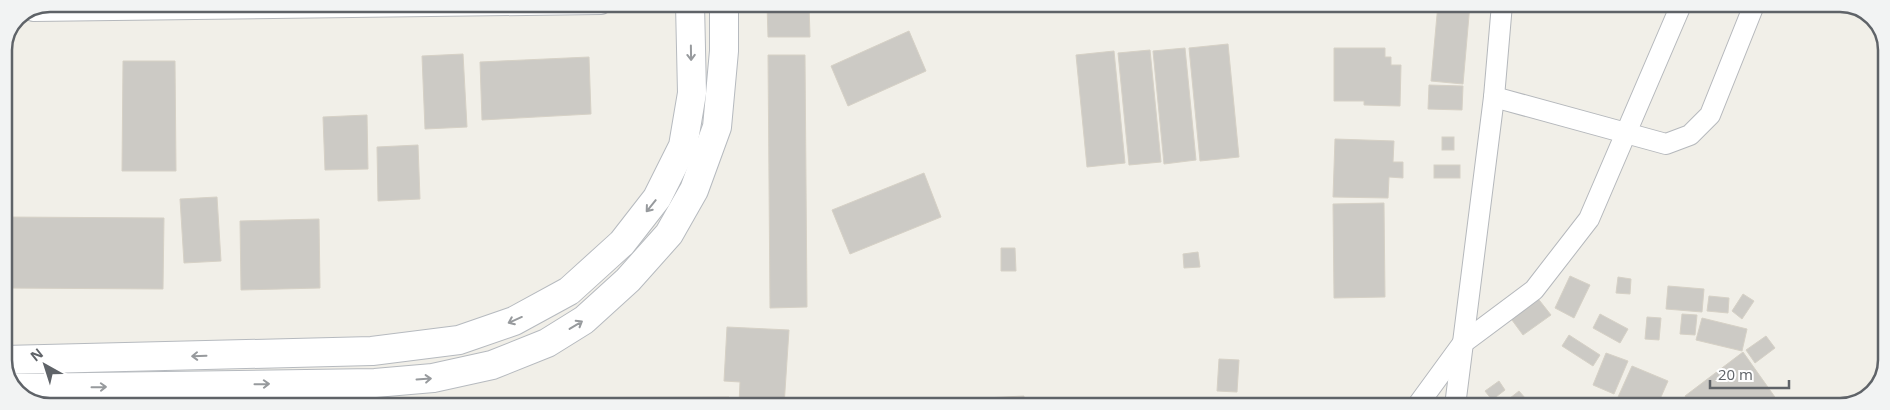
<svg xmlns="http://www.w3.org/2000/svg" width="1890" height="410" viewBox="0 0 1890 410" font-family="'Open Sans',sans-serif">
<style>
.building{fill:#cccac5;stroke:#d6d1c6}
.lines{fill:none;stroke-linecap:round;stroke-linejoin:round}
.street-casing{stroke:#b5b8bc;stroke-width:22}
.secondary-casing{stroke:#b6babf;stroke-width:30}
.street{stroke:#fff;stroke-width:20}
.secondary{stroke:#fff;stroke-width:28}
.oneway{stroke:#979a9d}
.rim{fill:none;stroke:#5f6368;stroke-width:2.5}
</style>
<rect width="100%" height="100%" fill="#f1efe8"/>
<g class="building">
<path d="M767 4H809L810 37H768Z"/>
<path d="M1438 4H1470L1463 84 1431 81Z"/>
<path d="M909 31 926 71 848 106 831 66Z"/>
<path d="M1228 44 1239 157 1200 161 1189 48Z"/>
<path d="M1185 48 1196 160 1164 164 1153 51Z"/>
<path d="M1334 48H1385V57H1391V65H1401L1400 106 1364 105V101H1334Z"/>
<path d="M1150 50 1161 162 1129 165 1118 53Z"/>
<path d="M1114 51 1125 163 1087 167 1076 55Z"/>
<path d="M463 54 467 127 425 129 422 56Z"/>
<path d="M768 55H805L807 307 770 308Z"/>
<path d="M589 57 591 114 482 120 480 62Z"/>
<path d="M123 61H175L176 171H122Z"/>
<path d="M1429 85 1463 86 1462 110 1428 109Z"/>
<path d="M367 115 368 169 325 170 323 117Z"/>
<rect x="1442" y="137" width="12" height="13"/>
<path d="M1335 139 1394 141 1393 162H1403V178L1389 177 1388 198 1333 197Z"/>
<path d="M418 145 420 199 378 201 377 147Z"/>
<rect x="1434" y="165" width="26" height="13"/>
<path d="M924 173 941 217 850 254 832 210Z"/>
<path d="M217 197 221 261 184 263 180 199Z"/>
<path d="M1384 203 1385 297 1334 298 1333 204Z"/>
<path d="M4 217 164 218 163 289 4 288Z"/>
<path d="M319 219 320 288 241 290 240 221Z"/>
<path d="M1001 248H1015L1016 271H1001Z"/>
<path d="M1198 252 1200 267 1184 268 1183 254Z"/>
<path d="M1570 276 1590 285 1574 318 1555 308Z"/>
<path d="M1618 277 1631 279 1630 294 1616 293Z"/>
<path d="M1668 286 1704 289 1702 312 1666 309Z"/>
<path d="M1743 294 1754 301 1742 319 1732 311Z"/>
<path d="M1536 296 1551 315 1523 335 1509 316Z"/>
<path d="M1709 296 1729 298 1728 313 1707 311Z"/>
<path d="M1600 314 1628 329 1620 343 1593 328Z"/>
<path d="M1682 314 1697 315 1695 335 1680 334Z"/>
<path d="M1647 317 1661 318 1659 340 1645 339Z"/>
<path d="M1702 318 1747 329 1742 351 1696 340Z"/>
<path d="M727 327 789 330 784 406 739 404 740 382 724 381Z"/>
<path d="M1569 335 1600 355 1593 366 1562 346Z"/>
<path d="M1766 336 1775 348 1755 363 1746 350Z"/>
<path d="M1743 352 1777 400 1767 406H1691L1685 396Z"/>
<path d="M1606 353 1628 361 1614 394 1593 385Z"/>
<path d="M1219 359 1239 360 1237 392 1217 391Z"/>
<path d="M1632 366 1668 381 1657 406H1614Z"/>
<path d="M1499 381 1505 390 1492 400 1485 391Z"/>
<path d="M1519 391 1532 406H1500Z"/>
<path d="M1024 396V406H906V402Z"/>
<path d="M89 397V405H42L28 398Z"/>
<path d="M729 397V406H502V398Z"/>
<rect x="140" y="400" width="41" height="5"/>
</g>
<g class="lines">
<g class="street-casing">
<g id="street">
<path d="M33 11 601 4"/>
<path d="M1494 97 1666 144 1690 135 1710 115 1754 5"/>
<path d="M1417 406 1463 343 1534 290 1589 219 1681 5"/>
<path d="M1455 406 1494 97 1502 4"/>
</g>
</g>
<g class="secondary-casing">
<g id="secondary">
<path d="M4 360 372 351 459 340 514 321 569 291 622 243 657 198 683 146 692 93 690 4"/>
<path d="M16 388 375 383 433 378 492 365 547 343 584 320 628 280 669 234 694 190 717 127 724 51V4"/>
</g>
</g>
<use href="#street" class="street"/>
<use href="#secondary" class="secondary"/>
</g>
<defs><path id="oneway-shaft" d="M-6 0H5M1.5-3L5.5 0L1.5 3" fill="none" stroke-width="1.6" stroke-linecap="round" stroke-linejoin="round" transform="scale(1.25)"/></defs>
<g class="oneway">
<use href="#oneway-shaft" transform="translate(691 53) rotate(89)"/>
<use href="#oneway-shaft" transform="translate(651 206) rotate(129)"/>
<use href="#oneway-shaft" transform="translate(515 320) rotate(156)"/>
<use href="#oneway-shaft" transform="translate(576 325) rotate(-31)"/>
<use href="#oneway-shaft" transform="translate(199 356) rotate(178)"/>
<use href="#oneway-shaft" transform="translate(424 379) rotate(-4)"/>
<use href="#oneway-shaft" transform="translate(262 384) rotate(-1)"/>
<use href="#oneway-shaft" transform="translate(99 387) rotate(-1)"/>
</g>
<path d="M0 0H1890V410H0ZM50 12H1840A38 38 0 0 1 1878 50V360A38 38 0 0 1 1840 398H50A38 38 0 0 1 12 360V50A38 38 0 0 1 50 12Z" fill="#f2f3f3" fill-rule="evenodd"/>
<path class="rim" d="M50 12H1840A38 38 0 0 1 1878 50V360A38 38 0 0 1 1840 398H50A38 38 0 0 1 12 360V50A38 38 0 0 1 50 12Z"/>
<g transform="translate(45 365) rotate(321)" stroke="#ffffff" stroke-width="4" paint-order="stroke">
<path d="M0-4L9 19L0 12L-9 19Z" fill="#5f6368"/>
<text y="-8" font-size="14" font-weight="bold" text-anchor="middle" fill="#5f6368">N</text>
</g>
<path d="M1710 380v8h79v-8" fill="none" stroke="#5f6368" stroke-width="2.5"/>
<text x="1718" y="380" font-size="15" fill="#5f6368" stroke="#ffffff" stroke-width="4" paint-order="stroke">20 m</text>
</svg>
